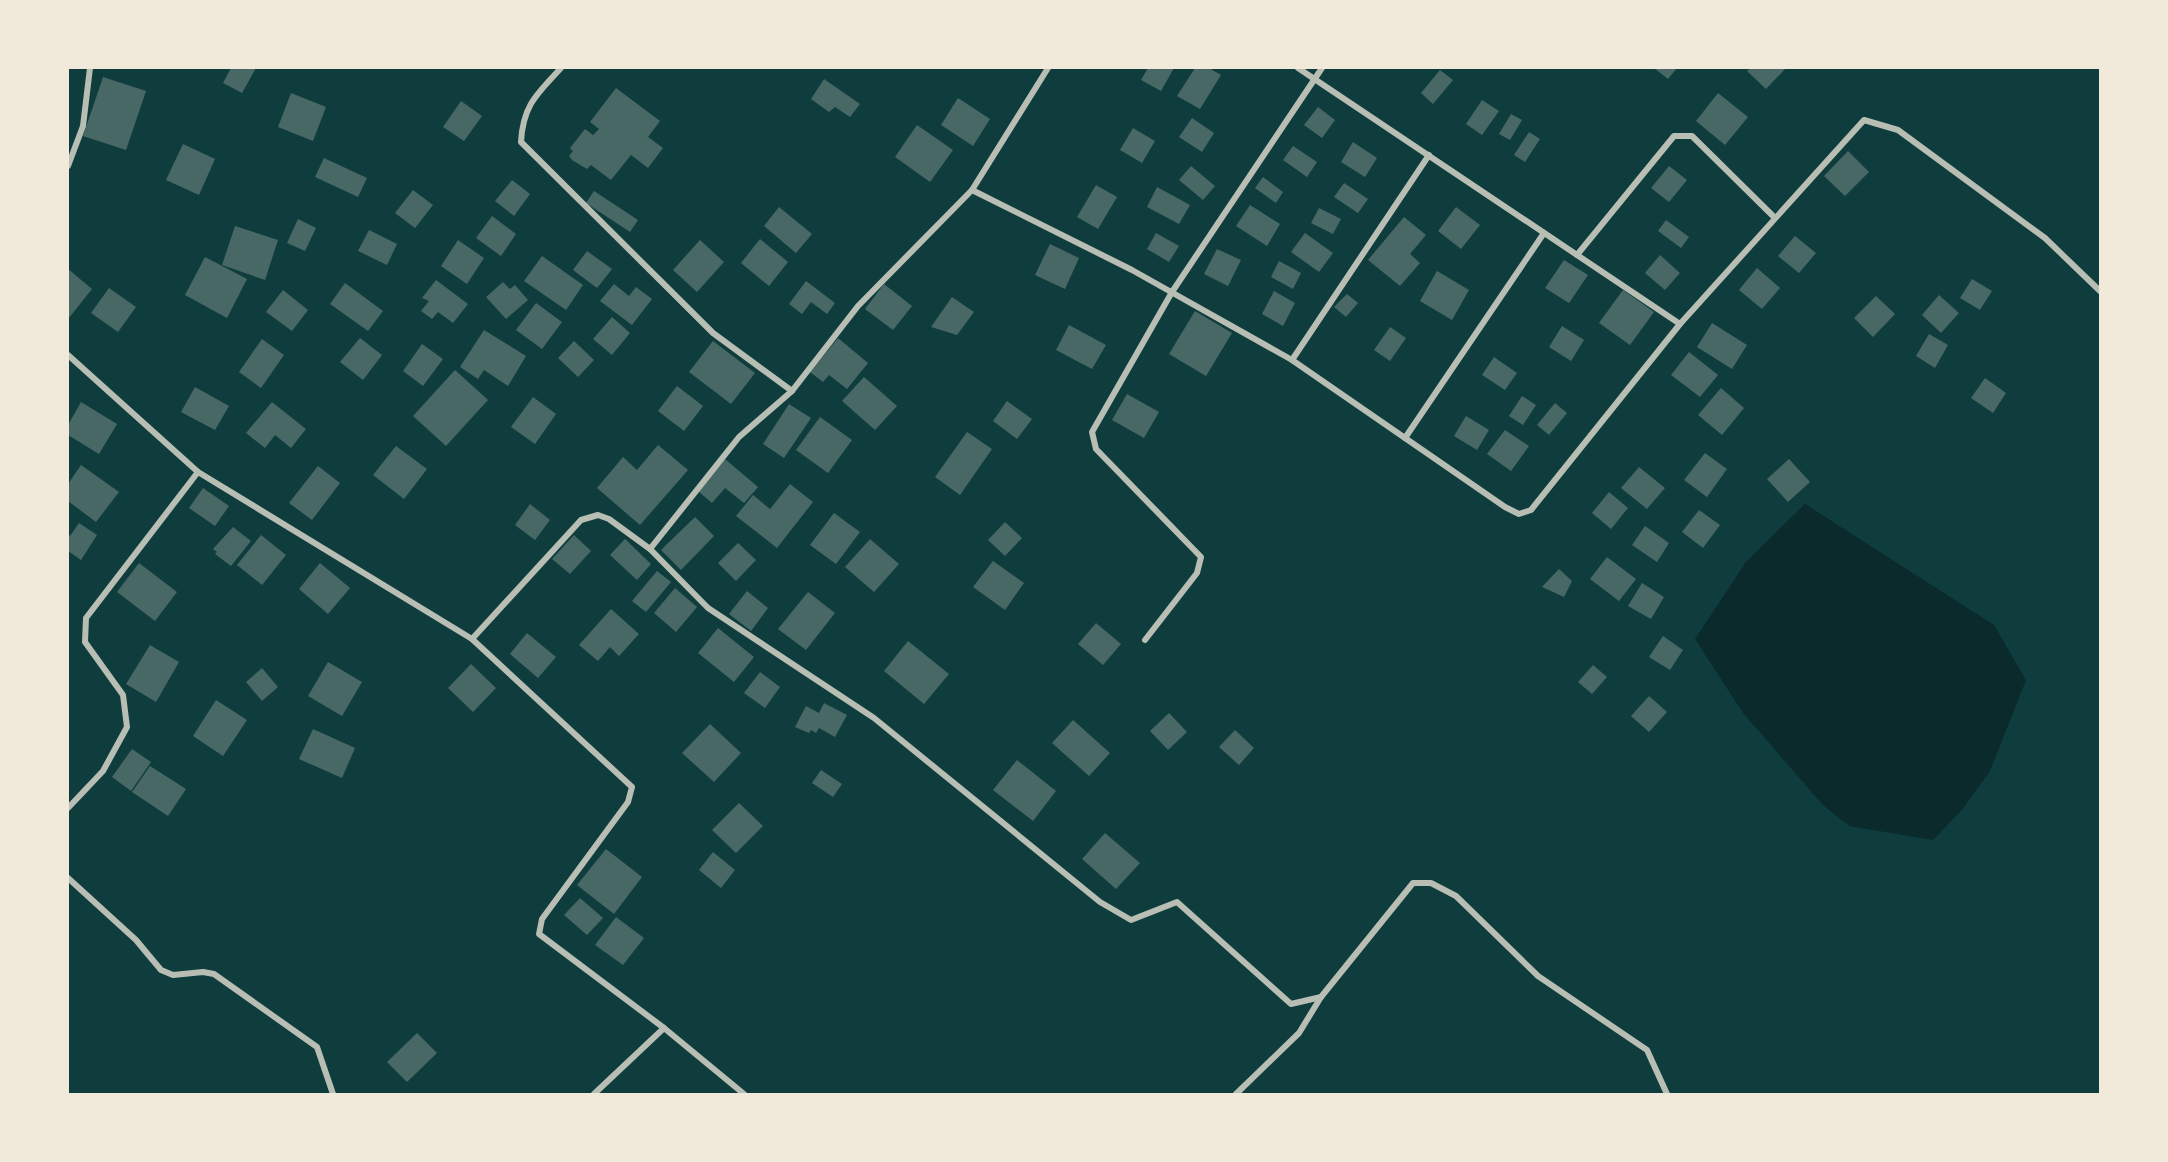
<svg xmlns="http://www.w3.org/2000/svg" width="2168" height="1162" viewBox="0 0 2168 1162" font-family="'Public Sans',sans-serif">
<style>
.water{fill:#0a2a2b}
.building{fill:#486865}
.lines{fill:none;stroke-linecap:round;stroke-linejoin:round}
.minor{stroke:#b8beb3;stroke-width:6}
</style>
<rect width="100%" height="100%" fill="#0f3d3e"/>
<path class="water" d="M1805 504 1994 625 2026 680 1990 771 1962 810 1933 840 1849 826 1822 804 1743 713 1695 639 1746 562Z"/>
<g class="building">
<path d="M231 68H256L242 93 223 83Z"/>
<path d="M1148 68H1174L1161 91 1141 80Z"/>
<path d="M1195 68H1209L1221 75 1200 109 1177 96Z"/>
<path d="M1654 68H1677L1668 79Z"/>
<path d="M1751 68H1786L1766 89 1747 71Z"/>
<path d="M1440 70 1453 80 1433 104 1421 93Z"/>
<path d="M103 77 146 91 126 150 83 136Z"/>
<path d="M824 79 860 104 850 117 835 107 829 112 811 99Z"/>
<path d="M616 88 660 121 648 137 663 148 648 168 631 155 611 180 591 165 587 169 572 160 569 156 573 151 570 148 585 129 593 135 599 129 590 122Z"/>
<path d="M291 93 326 107 313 141 278 127Z"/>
<path d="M1718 93 1748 117 1725 145 1696 121Z"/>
<path d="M958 98 990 119 973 146 941 125Z"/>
<path d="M1482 100 1499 111 1482 135 1466 124Z"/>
<path d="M461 101 482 116 464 141 443 127Z"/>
<path d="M1318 107 1335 120 1322 138 1304 125Z"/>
<path d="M1511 114 1522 120 1510 140 1499 134Z"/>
<path d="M1192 118 1214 133 1202 152 1179 137Z"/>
<path d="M917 125 953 150 930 182 895 157Z"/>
<path d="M1133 128 1155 141 1142 163 1120 150Z"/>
<path d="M1529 132 1540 139 1525 162 1514 155Z"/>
<path d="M1353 142 1377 158 1365 177 1341 162Z"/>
<path d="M183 144 215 159 199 195 166 180Z"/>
<path d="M1293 146 1317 162 1307 177 1283 160Z"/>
<path d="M1848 151 1869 172 1845 196 1824 176Z"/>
<path d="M324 158 367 178 358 197 315 177Z"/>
<path d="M1191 166 1215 186 1203 200 1179 180Z"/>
<path d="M1669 166 1687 180 1669 202 1651 188Z"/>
<path d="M1263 177 1283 192 1276 203 1255 188Z"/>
<path d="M512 180 530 194 514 216 495 201Z"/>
<path d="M1344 183 1368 199 1358 213 1334 197Z"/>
<path d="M1096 185 1117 197 1098 229 1077 217Z"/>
<path d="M1157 187 1190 205 1179 224 1147 207Z"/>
<path d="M413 190 433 205 415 228 395 213Z"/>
<path d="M594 191 638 220 630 232 586 203Z"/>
<path d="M1250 205 1280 224 1267 246 1236 226Z"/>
<path d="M779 207 812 234 796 253 764 226Z"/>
<path d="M1456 207 1480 225 1461 249 1438 231Z"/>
<path d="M1319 208 1341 219 1333 234 1311 223Z"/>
<path d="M492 216 516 234 501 256 476 238Z"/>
<path d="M1404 217 1426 235 1410 254 1420 263 1400 286 1368 260Z"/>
<path d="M298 219 316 228 305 251 287 243Z"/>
<path d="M1666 220 1689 237 1681 248 1658 231Z"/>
<path d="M235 226 278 240 265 280 222 265Z"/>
<path d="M369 230 397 244 387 265 358 251Z"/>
<path d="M1156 233 1179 246 1169 262 1147 249Z"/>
<path d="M1305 233 1333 253 1319 272 1291 252Z"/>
<path d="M1795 236 1816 253 1799 273 1778 256Z"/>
<path d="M760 239 788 262 769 286 741 263Z"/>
<path d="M458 240 484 258 467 284 441 266Z"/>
<path d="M700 240 724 262 697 292 673 270Z"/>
<path d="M1050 244 1079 258 1065 289 1035 275Z"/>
<path d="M1217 249 1241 260 1228 286 1204 274Z"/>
<path d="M587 251 612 269 597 288 573 270Z"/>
<path d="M1660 255 1680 273 1665 290 1645 273Z"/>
<path d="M542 256 583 285 566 310 524 281Z"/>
<path d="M205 257 247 279 227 318 185 295Z"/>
<path d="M1564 260 1588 275 1569 303 1545 288Z"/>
<path d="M1279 261 1301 273 1293 289 1271 277Z"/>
<path d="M1757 268 1780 288 1762 309 1739 290Z"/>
<path d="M68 269 92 289 68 319Z"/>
<path d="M1437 271 1469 290 1452 320 1420 301Z"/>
<path d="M1972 279 1992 291 1980 310 1960 298Z"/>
<path d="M436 280 468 304 453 323 438 312 432 319 421 311 429 301 422 298Z"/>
<path d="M806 281 835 303 827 314 811 302 802 314 789 304Z"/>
<path d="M503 282 510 289 515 285 528 300 506 319 486 297Z"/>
<path d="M345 283 383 311 368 331 330 304Z"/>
<path d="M614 284 629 296 636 287 652 299 632 325 600 301Z"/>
<path d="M884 284 912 306 893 330 865 309Z"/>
<path d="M109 288 136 307 118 332 91 313Z"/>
<path d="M283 290 308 310 292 331 266 312Z"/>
<path d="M1623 290 1654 312 1630 345 1599 323Z"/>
<path d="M1274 291 1295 303 1283 326 1262 314Z"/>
<path d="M1347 294 1358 303 1346 317 1334 307Z"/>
<path d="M1939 295 1959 313 1941 333 1922 315Z"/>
<path d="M1876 296 1895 314 1873 337 1854 318Z"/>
<path d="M952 297 974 312 957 335 931 327Z"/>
<path d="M536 303 562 322 542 349 516 330Z"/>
<path d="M1195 311 1232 333 1206 376 1169 354Z"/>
<path d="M612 317 630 333 612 355 593 339Z"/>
<path d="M1712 323 1747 345 1732 369 1697 347Z"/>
<path d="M1069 325 1106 345 1092 369 1056 350Z"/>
<path d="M1562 326 1584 340 1571 361 1549 347Z"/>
<path d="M1390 327 1406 338 1390 361 1374 350Z"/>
<path d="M484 330 526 356 508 386 484 370 478 379 460 367Z"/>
<path d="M1929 334 1948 345 1935 368 1916 356Z"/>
<path d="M360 338 382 355 363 380 340 362Z"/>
<path d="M838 338 868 363 847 389 829 375 823 382 810 372Z"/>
<path d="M262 339 284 355 261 388 239 372Z"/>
<path d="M574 341 594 360 578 377 558 358Z"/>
<path d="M713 341 755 373 731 404 689 372Z"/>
<path d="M422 344 443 359 423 386 403 371Z"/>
<path d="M1689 352 1718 375 1700 397 1671 375Z"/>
<path d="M1494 357 1517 373 1505 390 1482 375Z"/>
<path d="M455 370 488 400 446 446 413 416Z"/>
<path d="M864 377 897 406 875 430 842 401Z"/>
<path d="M1985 378 2006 393 1993 413 1971 398Z"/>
<path d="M677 386 703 406 684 431 658 411Z"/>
<path d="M195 387 229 406 215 430 181 412Z"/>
<path d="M1721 388 1744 408 1722 435 1698 415Z"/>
<path d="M1127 394 1159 412 1144 438 1112 420Z"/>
<path d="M1522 396 1536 405 1523 425 1509 416Z"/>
<path d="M533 397 556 414 535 444 511 427Z"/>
<path d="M1007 401 1032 419 1017 439 993 421Z"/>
<path d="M81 402 117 424 99 454 68 435V425Z"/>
<path d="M272 402 306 429 291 448 275 435 265 448 246 433Z"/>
<path d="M1555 403 1567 413 1549 435 1537 425Z"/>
<path d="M789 404 811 418 784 458 763 444Z"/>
<path d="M1466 416 1489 430 1477 450 1454 436Z"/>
<path d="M820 417 852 440 828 473 796 450Z"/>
<path d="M1505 430 1529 446 1511 471 1487 454Z"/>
<path d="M967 432 992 449 960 495 935 477Z"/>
<path d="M658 445 688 470 640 525 597 488 623 457 637 470Z"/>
<path d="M396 446 427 469 404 499 373 475Z"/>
<path d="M1705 453 1727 469 1707 497 1684 480Z"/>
<path d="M725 459 758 487 744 503 725 488 712 503 698 491Z"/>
<path d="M1789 459 1810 482 1788 502 1767 479Z"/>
<path d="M81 465 119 492 96 522 68 501V484Z"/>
<path d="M318 466 340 483 312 520 289 503Z"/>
<path d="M1639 467 1665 488 1647 509 1621 488Z"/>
<path d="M790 484 813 502 777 548 736 516 753 495 770 509Z"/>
<path d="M203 488 229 506 215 526 189 508Z"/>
<path d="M1609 492 1628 508 1611 529 1592 513Z"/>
<path d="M530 504 550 520 535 540 515 525Z"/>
<path d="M1699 510 1720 525 1703 548 1682 532Z"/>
<path d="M834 513 860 532 836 564 810 545Z"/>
<path d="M695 517 714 536 681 570 661 550Z"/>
<path d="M1005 522 1022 538 1005 556 988 540Z"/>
<path d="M79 523 97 535 81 560 68 551V534L70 536Z"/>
<path d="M1645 526 1669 543 1657 562 1632 545Z"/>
<path d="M233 527 251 541 231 566 215 554 217 552 213 549Z"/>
<path d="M261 535 286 555 262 585 237 565Z"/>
<path d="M574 535 591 551 570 574 552 559Z"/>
<path d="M625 539 651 564 637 580 610 555Z"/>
<path d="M870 539 899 564 874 592 845 567Z"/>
<path d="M738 543 756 560 736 581 718 563Z"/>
<path d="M1607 557 1636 579 1619 601 1590 579Z"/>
<path d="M993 561 1024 583 1005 610 973 587Z"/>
<path d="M139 563 177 592 155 621 117 592Z"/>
<path d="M320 563 350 588 328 614 299 589Z"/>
<path d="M1559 569 1572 581 1564 597 1542 587Z"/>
<path d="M657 571 671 582 646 612 632 601Z"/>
<path d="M1642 583 1664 597 1651 619 1628 606Z"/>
<path d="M675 588 697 607 676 632 654 613Z"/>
<path d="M747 591 768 608 751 631 729 614Z"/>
<path d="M808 592 835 613 806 650 778 629Z"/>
<path d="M611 609 639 634 619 656 610 647 598 661 579 645Z"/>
<path d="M1096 623 1121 644 1103 665 1078 644Z"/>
<path d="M718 628 754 657 734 682 698 653Z"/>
<path d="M527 633 556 657 538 678 510 654Z"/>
<path d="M1663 636 1683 650 1670 670 1649 657Z"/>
<path d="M908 641 949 674 924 704 884 671Z"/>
<path d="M150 645 179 662 156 702 126 684Z"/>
<path d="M328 662 362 682 342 716 308 696Z"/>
<path d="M471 664 496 688 473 712 448 688Z"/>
<path d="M1593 665 1607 677 1592 694 1578 682Z"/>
<path d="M262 668 278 687 262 701 246 682Z"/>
<path d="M760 672 780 687 765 708 744 693Z"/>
<path d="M1649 696 1667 712 1649 732 1631 716Z"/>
<path d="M216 700 247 720 223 756 193 736Z"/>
<path d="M824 703 847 715 835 737 819 728 816 733 811 730 809 733 795 727 806 706 819 713Z"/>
<path d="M1169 713 1187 732 1168 750 1150 731Z"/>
<path d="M1073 720 1110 753 1089 776 1052 743Z"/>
<path d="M710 724 741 753 714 782 682 753Z"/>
<path d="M313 729 355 748 342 778 299 759Z"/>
<path d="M1235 730 1254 748 1239 765 1219 747Z"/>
<path d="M132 749 151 762 131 791 112 777Z"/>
<path d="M1017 760 1056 791 1033 821 993 790Z"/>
<path d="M150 766 186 789 168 816 132 792Z"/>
<path d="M821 770 842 784 833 797 812 783Z"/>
<path d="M739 803 763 826 736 853 712 830Z"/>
<path d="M1105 833 1140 863 1116 889 1082 859Z"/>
<path d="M606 849 642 877 614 914 577 885Z"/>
<path d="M713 852 735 870 721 888 699 870Z"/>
<path d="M580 898 603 918 587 935 564 915Z"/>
<path d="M616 917 644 938 623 965 595 945Z"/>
<path d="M417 1033 437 1053 407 1082 387 1062Z"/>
</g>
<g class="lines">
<g class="minor">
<path d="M561 68C537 94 523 105 521 142L713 333 792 391"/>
<path d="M1298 68 1680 324"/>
<path d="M68 166 83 126 90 68"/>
<path d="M972 190 1132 270 1292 360 1505 507 1519 514 1531 510 1680 324 1864 120 1898 130 2045 238 2100 291"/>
<path d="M1577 255 1674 136H1692L1774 217"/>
<path d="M68 355 198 472 472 639 581 520 598 515 609 519 650 549 739 437 792 391 858 306 972 190 1048 68"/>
<path d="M1292 360 1429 155"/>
<path d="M1405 438 1544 233"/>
<path d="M650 549 708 608 874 718 1100 902 1131 920 1177 902 1291 1004 1321 997 1413 883H1431L1456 896 1538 976 1647 1050 1667 1094"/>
<path d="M472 639 632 787 628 802 542 919 539 934 664 1028 744 1094"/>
<path d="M1145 640 1197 573 1201 557 1096 449 1092 432 1172 292 1322 68"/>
<path d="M68 808 103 771 127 727 123 695 85 642 86 618 198 472"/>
<path d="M68 878 136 940 161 970 173 975 203 972 214 974 317 1047 333 1094"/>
<path d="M594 1094 664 1028"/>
<path d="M1236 1094 1299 1033 1321 997"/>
</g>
</g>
<rect width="2168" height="1162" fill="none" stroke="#f1e9da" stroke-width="138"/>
</svg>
